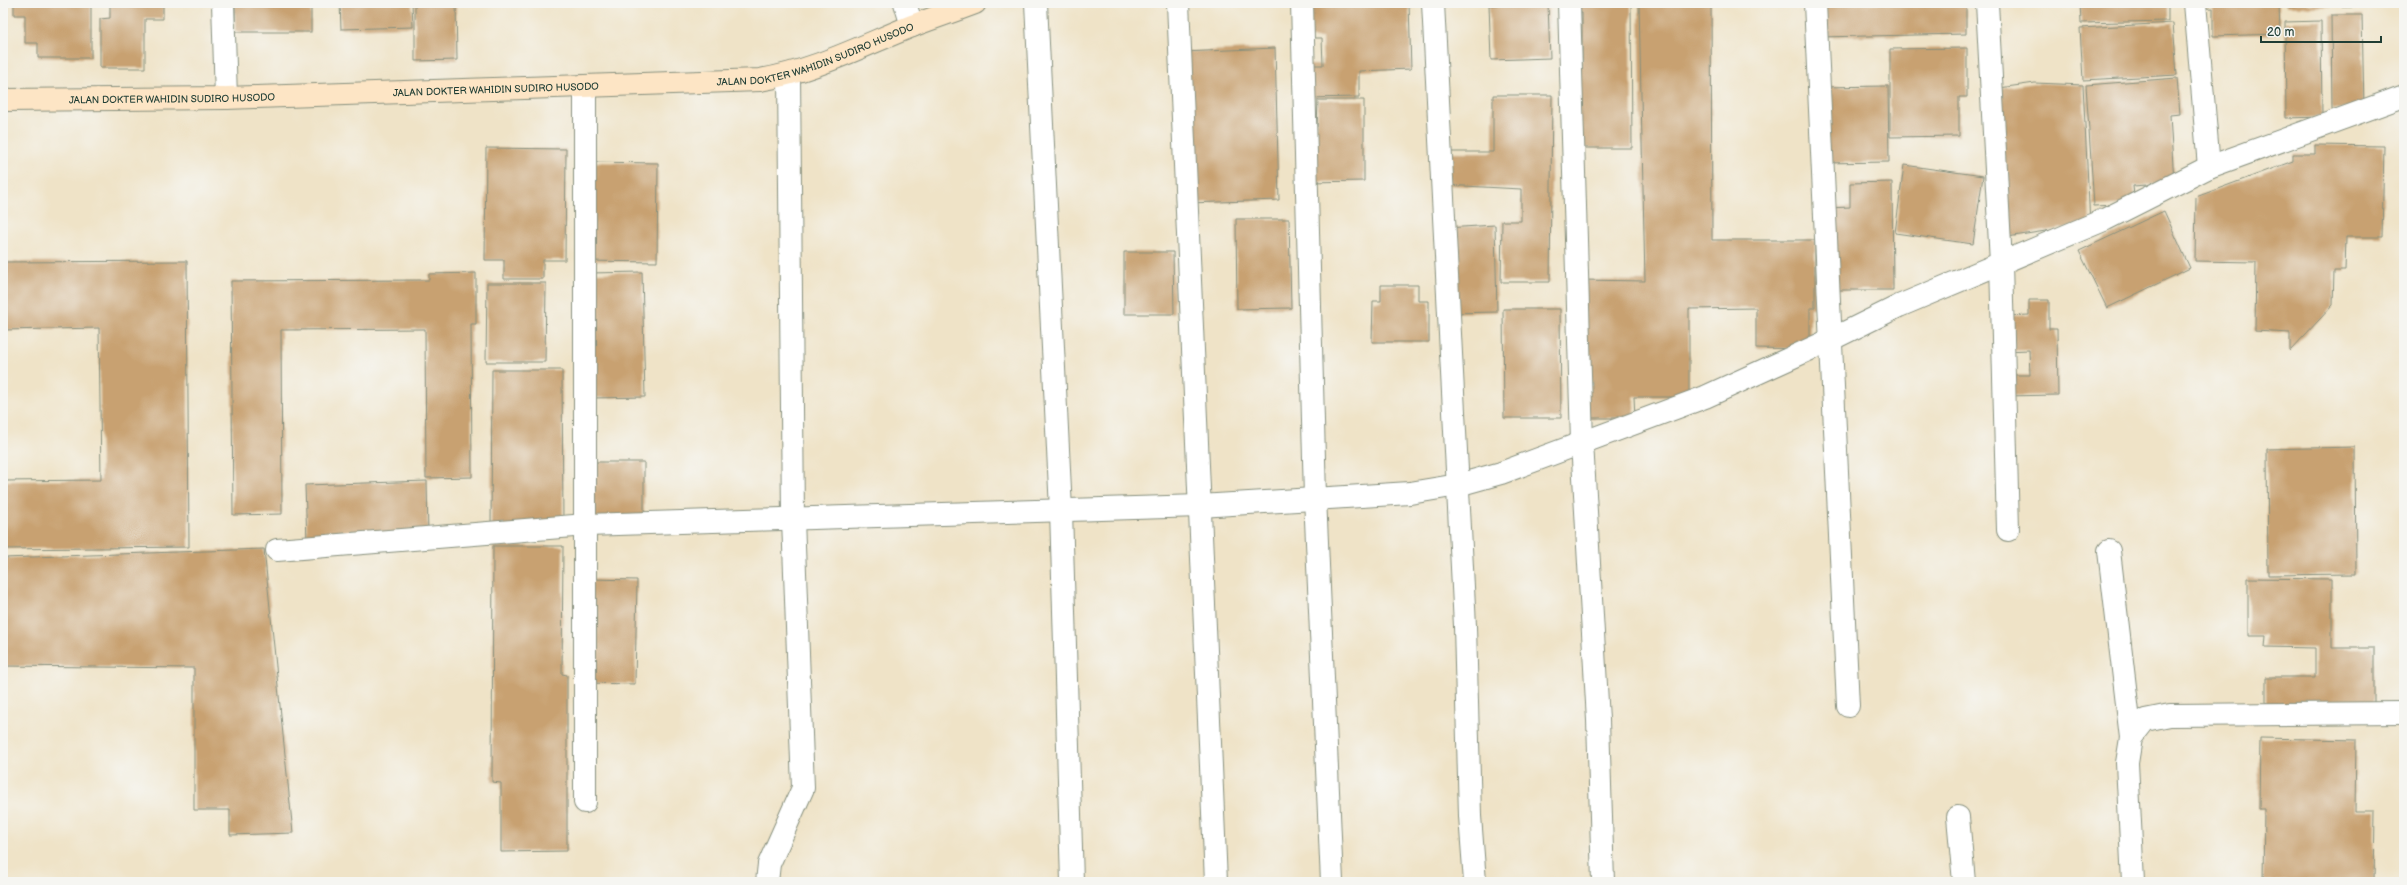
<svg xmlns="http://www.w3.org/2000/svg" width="2407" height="885" viewBox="0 0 2407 885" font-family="'Balsamiq Sans',sans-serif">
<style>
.building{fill:#c8a171}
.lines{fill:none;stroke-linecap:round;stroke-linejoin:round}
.street-casing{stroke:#87907e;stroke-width:24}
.secondary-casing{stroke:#87907e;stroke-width:24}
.street{stroke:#fff;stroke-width:22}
.secondary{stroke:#fde5c5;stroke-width:22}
.labels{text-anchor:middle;stroke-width:3;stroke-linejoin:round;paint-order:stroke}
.street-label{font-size:10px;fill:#1f3d34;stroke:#f6f6f2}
</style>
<rect width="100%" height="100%" fill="#f6f6f2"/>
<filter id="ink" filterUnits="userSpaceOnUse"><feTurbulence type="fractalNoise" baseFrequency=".025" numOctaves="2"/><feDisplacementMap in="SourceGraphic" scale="8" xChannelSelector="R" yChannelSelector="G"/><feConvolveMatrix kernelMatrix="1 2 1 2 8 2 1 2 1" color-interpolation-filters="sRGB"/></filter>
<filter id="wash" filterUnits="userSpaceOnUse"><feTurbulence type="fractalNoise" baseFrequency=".012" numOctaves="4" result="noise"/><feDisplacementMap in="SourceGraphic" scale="16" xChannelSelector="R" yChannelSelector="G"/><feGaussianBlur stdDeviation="0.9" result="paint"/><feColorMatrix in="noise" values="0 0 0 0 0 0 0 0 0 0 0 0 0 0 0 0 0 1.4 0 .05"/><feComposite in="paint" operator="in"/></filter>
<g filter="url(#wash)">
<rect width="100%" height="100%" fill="#efe3c7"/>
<g id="blocks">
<g class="building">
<path d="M14 3H91V58H38V43H25V15H14Z"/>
<path d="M110 3H163V19H145V68H100V19L110 18Z"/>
<rect x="235" y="3" width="76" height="29"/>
<path d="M340 3H412L413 27 341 29Z"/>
<path d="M415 3H456L457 60 415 61Z"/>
<path d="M1303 3H1409L1411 69 1359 71V97L1306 98 1305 65H1323L1322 38H1304Z"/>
<path d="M1504 3 1548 4 1550 58 1491 60 1489 5H1504Z"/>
<path d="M1570 3H1631L1632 148H1575V66H1582V13L1570 14Z"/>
<path d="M1639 3H1711L1712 240H1815V308H1810V349L1756 348V308L1689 309V397H1634L1635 418H1582L1580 280 1645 281Z"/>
<path d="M1816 3H1966V34L1817 37Z"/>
<path d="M2080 3H2168V21L2081 23Z"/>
<path d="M2199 3H2279L2280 34 2213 36V8L2199 9Z"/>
<path d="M2287 3H2362V6L2287 7Z"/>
<path d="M2331 15H2362L2364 109H2332Z"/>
<path d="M2321 21 2322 117 2286 118 2285 22Z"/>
<path d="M2173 23 2177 75 2083 80 2080 28Z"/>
<path d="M1275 48 1279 200 1188 203 1183 52Z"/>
<path d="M1967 48V97H1959V136L1890 137V49Z"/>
<path d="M2177 78 2180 114 2170 115 2174 183 2133 186 2135 204 2094 206 2086 85Z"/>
<path d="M2035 83 2083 85 2090 224 2001 238 1992 89Z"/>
<path d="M1888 86 1889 162 1823 163 1822 87Z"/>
<path d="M1493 95H1552L1550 282H1501L1502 221H1521V189L1445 185 1443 152H1493Z"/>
<path d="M1318 100H1364V181L1308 182 1307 127H1317Z"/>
<path d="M2315 145 2384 146 2382 237H2346L2345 271H2334L2333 305 2290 351V333L2255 331 2256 262 2195 261 2196 197 2293 161V154H2315Z"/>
<path d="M486 148 566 149 565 260H543V279H504V260H485Z"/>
<path d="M588 162 658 163 657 262 586 261Z"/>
<path d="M1904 165 1983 176 1973 244 1895 233Z"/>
<path d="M1892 182 1893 290H1836L1828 208 1850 207V183Z"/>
<path d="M2164 211 2190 268 2107 308 2079 251Z"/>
<path d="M1236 219H1289L1291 308 1237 309Z"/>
<path d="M1495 225 1497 312 1450 313 1446 228Z"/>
<path d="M1124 252H1173L1174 314H1124Z"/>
<path d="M187 261 189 547 3 549V481L101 480 99 328 3 330V262Z"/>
<path d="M642 272 645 397 592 398 589 273Z"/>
<path d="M476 273V324H471L472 477 426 478 425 329 281 330 282 514 233 515 231 281 429 280V274Z"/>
<path d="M487 283H546L545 362H486Z"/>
<path d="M1381 285H1418V301H1429V342H1372L1373 301H1381Z"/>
<path d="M2029 300H2049V329H2057L2058 395 2005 396V375H2030L2029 350 2006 351 2005 316 2029 315Z"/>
<path d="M1503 309H1560L1561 418H1504Z"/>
<path d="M492 370H562L563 525 491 529Z"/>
<path d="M2355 447 2356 574 2268 575 2267 449Z"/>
<rect x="591" y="462" width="53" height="58"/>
<path d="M427 481 428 537 307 541 305 485Z"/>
<path d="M493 546H563L562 674 567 675V851L501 852V783L492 782Z"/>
<path d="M264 549 293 833 230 835V810H194V668L3 666V558Z"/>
<path d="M2248 578 2332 579V648H2374V712H2266V677H2315V648L2265 647 2266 636H2248Z"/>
<path d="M589 579 637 580 635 684 587 683Z"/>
<path d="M2260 738 2356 740 2355 811H2375L2374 882 2263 881 2264 809H2259Z"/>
</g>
</g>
</g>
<g filter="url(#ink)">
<use href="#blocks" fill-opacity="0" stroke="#87907e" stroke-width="1"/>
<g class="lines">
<g class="street-casing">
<g id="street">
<path d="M223 3 226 98"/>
<path d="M905 3 912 26"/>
<path d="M1036 3 1061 510 1072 882"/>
<path d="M1178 3 1216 882"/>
<path d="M1302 3 1315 497 1332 882"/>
<path d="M1433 3 1465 626 1470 816 1475 882"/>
<path d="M1569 3 1582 442 1598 720 1603 882"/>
<path d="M1815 3 1848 706"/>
<path d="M1987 3 2001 263 2008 530"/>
<path d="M2195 3 2209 167"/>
<path d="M585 87V802"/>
<path d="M277 550 586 525 1200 506 1410 493 1458 485 1501 473 1705 397 1830 340 1899 306 2106 219 2209 167 2404 96"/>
<path d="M2109 551 2131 738"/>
<path d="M1958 817 1964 882"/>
<path d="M767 882 769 864 803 788 793 519 789 75"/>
<path d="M2133 882 2127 763 2131 738 2145 720 2170 715 2404 713"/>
</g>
</g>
<g class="secondary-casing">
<g id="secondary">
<path id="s1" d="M3 100 226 98 760 80C814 71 862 46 912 26 933 18 954 11 975 3"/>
</g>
</g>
<use href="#street" class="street"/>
<use href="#secondary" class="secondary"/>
</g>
</g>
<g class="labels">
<g class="street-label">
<text dy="4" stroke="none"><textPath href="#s1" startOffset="817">JALAN DOKTER WAHIDIN SUDIRO HUSODO</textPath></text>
<text dy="4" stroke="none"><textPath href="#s1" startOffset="493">JALAN DOKTER WAHIDIN SUDIRO HUSODO</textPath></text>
<text dy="4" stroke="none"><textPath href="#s1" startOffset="169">JALAN DOKTER WAHIDIN SUDIRO HUSODO</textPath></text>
</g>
</g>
<rect width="2407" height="885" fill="none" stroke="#f6f6f2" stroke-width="16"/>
<path d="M2261 36v6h120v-6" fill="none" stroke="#1f3d34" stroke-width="2"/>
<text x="2267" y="36" font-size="12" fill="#1f3d34" stroke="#f6f6f2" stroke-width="3" paint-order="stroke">20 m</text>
</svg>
